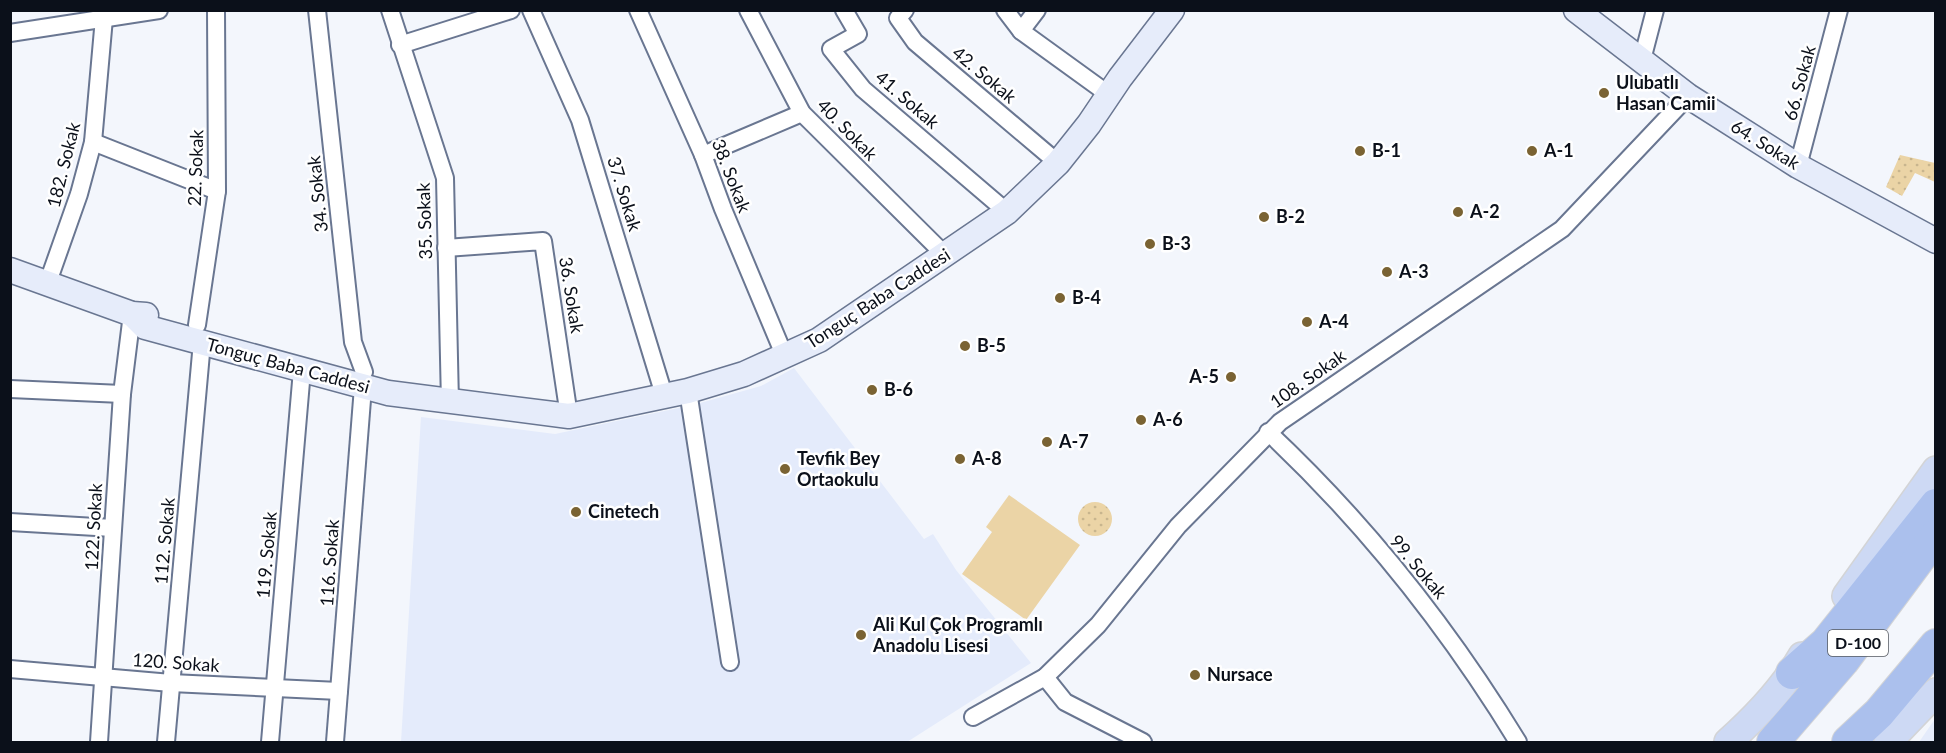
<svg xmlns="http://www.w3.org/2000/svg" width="1946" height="753" viewBox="0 0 1946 753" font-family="Lato,sans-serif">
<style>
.built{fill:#e4ebfb}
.park{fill:url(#park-dots)}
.pitch{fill:#ebd4a6}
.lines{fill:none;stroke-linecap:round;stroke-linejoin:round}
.street-casing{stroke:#697691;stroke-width:20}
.secondary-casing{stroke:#697691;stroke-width:27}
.primary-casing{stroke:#d3d4d6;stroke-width:30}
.highway-casing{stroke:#d3d4d6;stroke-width:34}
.street{stroke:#fff;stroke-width:16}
.secondary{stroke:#e6ecfa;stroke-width:24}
.primary{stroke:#cdd9f4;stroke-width:27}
.highway{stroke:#abc0ed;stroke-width:32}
.poi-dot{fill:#7a6333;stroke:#fff;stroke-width:2}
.labels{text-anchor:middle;stroke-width:5;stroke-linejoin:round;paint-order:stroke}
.shield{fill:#fff;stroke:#54585f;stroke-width:1.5}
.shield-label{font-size:16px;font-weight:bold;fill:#0b101a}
.street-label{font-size:18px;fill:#0b101a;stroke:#fff}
.poi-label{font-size:18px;font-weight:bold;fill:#0b101a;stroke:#fff;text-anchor:start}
</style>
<defs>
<pattern id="park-dots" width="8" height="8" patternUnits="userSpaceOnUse" patternTransform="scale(1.5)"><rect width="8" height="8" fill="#ebd4a6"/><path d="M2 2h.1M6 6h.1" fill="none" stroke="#c8b58e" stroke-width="1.8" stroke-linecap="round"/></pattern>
</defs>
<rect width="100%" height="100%" fill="#f3f6fc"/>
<g class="built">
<path d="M794 368 924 539 933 534 956 570 1031 663 907 742H401L421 417 555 434 693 405 761 386Z"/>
<path d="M1935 719V742H1919Z"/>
</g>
<g class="park">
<path d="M1900 155 1935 163V182L1915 173 1902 196 1886 187Z"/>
<circle cx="1095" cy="519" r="17"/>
</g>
<path class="pitch" d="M1009 495 1080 545 1026 620 962 574 992 532 986 527Z"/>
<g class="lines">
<g class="street-casing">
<g id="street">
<path d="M317 10 353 342 364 372"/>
<path d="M390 10 445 178 450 403"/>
<path d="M531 10 580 120 664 395"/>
<path d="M638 10 703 155 723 209 785 357"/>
<path d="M748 10 802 113 946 256"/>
<path d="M844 10 858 34 831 49 863 89 1007 212"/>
<path d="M905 10 898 18 915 42 1058 163"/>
<path d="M1005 10 1021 31 1108 94"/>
<path d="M1021 31 1037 10"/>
<path d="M10 33 159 10"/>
<path d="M400 45 511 10"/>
<path d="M1642 60 1655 10"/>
<path d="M93 142 217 191"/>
<path d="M703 155 802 113"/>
<path d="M1798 166 1839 10"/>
<path d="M446 248 543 241 569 416"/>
<path d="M48 282 79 194 93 142 104 18"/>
<path d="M197 325 217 191 216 10"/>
<path d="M10 389 122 394"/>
<path d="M688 391 730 662"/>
<path d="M1268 432C1365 523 1449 629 1518 742"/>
<path d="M10 522 113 528"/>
<path d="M10 669 171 683 339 691"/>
<path d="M1045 677 1065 702 1143 742"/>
<path d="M973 717 1045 677 1098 625 1178 526 1280 422 1562 229 1688 96"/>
<path d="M99 742 122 394 132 314"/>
<path d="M166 742 202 342"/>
<path d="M270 742 302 370"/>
<path d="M335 742 363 387"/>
</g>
</g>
<g class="secondary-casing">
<g id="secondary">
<path d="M1576 10 1688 96 1798 166 1936 241"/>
<path d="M10 270 132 314 146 315"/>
<path d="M132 314 145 327 388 393 569 416 688 391 744 374 819 340 1007 212 1058 163 1089 124 1120 78 1172 10"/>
</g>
</g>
<g class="primary-casing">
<g id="primary">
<path d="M1846 596 1936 470"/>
<path d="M1728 742C1756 717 1783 689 1802 656"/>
<path d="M1888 742 1936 692"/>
</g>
</g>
<g class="highway-casing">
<g id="highway">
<path d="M1792 673 1826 643 1936 505"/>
<path d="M1773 742 1843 661 1936 536"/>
<path d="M1848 742 1879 713 1936 645"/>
</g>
</g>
<use href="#street" class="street"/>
<use href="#secondary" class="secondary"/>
<use href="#primary" class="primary"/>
<use href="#highway" class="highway"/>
</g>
<g class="poi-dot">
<circle cx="1604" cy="93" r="6"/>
<circle cx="1360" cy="151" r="6"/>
<circle cx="1532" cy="151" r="6"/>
<circle cx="1458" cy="212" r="6"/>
<circle cx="1264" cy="217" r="6"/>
<circle cx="1150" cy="244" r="6"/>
<circle cx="1387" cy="272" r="6"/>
<circle cx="1060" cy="298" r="6"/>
<circle cx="1307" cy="322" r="6"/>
<circle cx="965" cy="346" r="6"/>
<circle cx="1231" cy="377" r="6"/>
<circle cx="872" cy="390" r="6"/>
<circle cx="1141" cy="420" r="6"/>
<circle cx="1047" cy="442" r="6"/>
<circle cx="960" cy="459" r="6"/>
<circle cx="785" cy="469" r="6"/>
<circle cx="576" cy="512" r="6"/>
<circle cx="861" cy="635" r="6"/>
<circle cx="1195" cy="675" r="6"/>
</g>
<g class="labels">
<rect class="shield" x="1828" y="630" width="60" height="26" rx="4.5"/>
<g class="shield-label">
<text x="1858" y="649">D-100</text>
</g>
<g class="street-label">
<text transform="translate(984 75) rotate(40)" y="6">42. Sokak</text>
<text transform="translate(1800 83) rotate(-75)" y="6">66. Sokak</text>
<text transform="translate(907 100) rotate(41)" y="6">41. Sokak</text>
<text transform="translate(847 130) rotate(46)" y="6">40. Sokak</text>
<text transform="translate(1765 145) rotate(32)" y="6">64. Sokak</text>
<text transform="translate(64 165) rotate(-76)" y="6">182. Sokak</text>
<text transform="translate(196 168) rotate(-88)" y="6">22. Sokak</text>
<text transform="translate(731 176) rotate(69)" y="6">38. Sokak</text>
<text transform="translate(318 194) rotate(-96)" y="6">34. Sokak</text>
<text transform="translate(624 194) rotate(73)" y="6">37. Sokak</text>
<text transform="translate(425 221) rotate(-92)" y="6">35. Sokak</text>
<text transform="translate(571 295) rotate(81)" y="6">36. Sokak</text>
<text transform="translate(878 299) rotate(-33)" y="6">Tonguç Baba Caddesi</text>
<text transform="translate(288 366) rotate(15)" y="6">Tonguç Baba Caddesi</text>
<text transform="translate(1308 379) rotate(-35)" y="6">108. Sokak</text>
<text transform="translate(94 527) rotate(-87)" y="6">122. Sokak</text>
<text transform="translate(165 541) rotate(-85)" y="6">112. Sokak</text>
<text transform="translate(267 555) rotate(-85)" y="6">119. Sokak</text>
<text transform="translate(330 563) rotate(-86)" y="6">116. Sokak</text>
<text transform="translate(1418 567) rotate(50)" y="6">99. Sokak</text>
<text transform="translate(176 663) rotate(4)" y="6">120. Sokak</text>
</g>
<g class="poi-label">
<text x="1616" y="89">Ulubatlı<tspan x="1616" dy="21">Hasan Camii</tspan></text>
<text x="1372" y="157">B-1</text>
<text x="1544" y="157">A-1</text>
<text x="1470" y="218">A-2</text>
<text x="1276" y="223">B-2</text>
<text x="1162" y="250">B-3</text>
<text x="1399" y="278">A-3</text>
<text x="1072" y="304">B-4</text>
<text x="1319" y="328">A-4</text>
<text x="977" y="352">B-5</text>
<text x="1219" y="383" text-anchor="end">A-5</text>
<text x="884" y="396">B-6</text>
<text x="1153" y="426">A-6</text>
<text x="1059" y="448">A-7</text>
<text x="797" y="465">Tevfik Bey<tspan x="797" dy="21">Ortaokulu</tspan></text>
<text x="972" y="465">A-8</text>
<text x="588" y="518">Cinetech</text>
<text x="873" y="631">Ali Kul Çok Programlı<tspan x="873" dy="21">Anadolu Lisesi</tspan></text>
<text x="1207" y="681">Nursace</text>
</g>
</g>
<rect width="1946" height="753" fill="none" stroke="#0b101a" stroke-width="24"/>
</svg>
